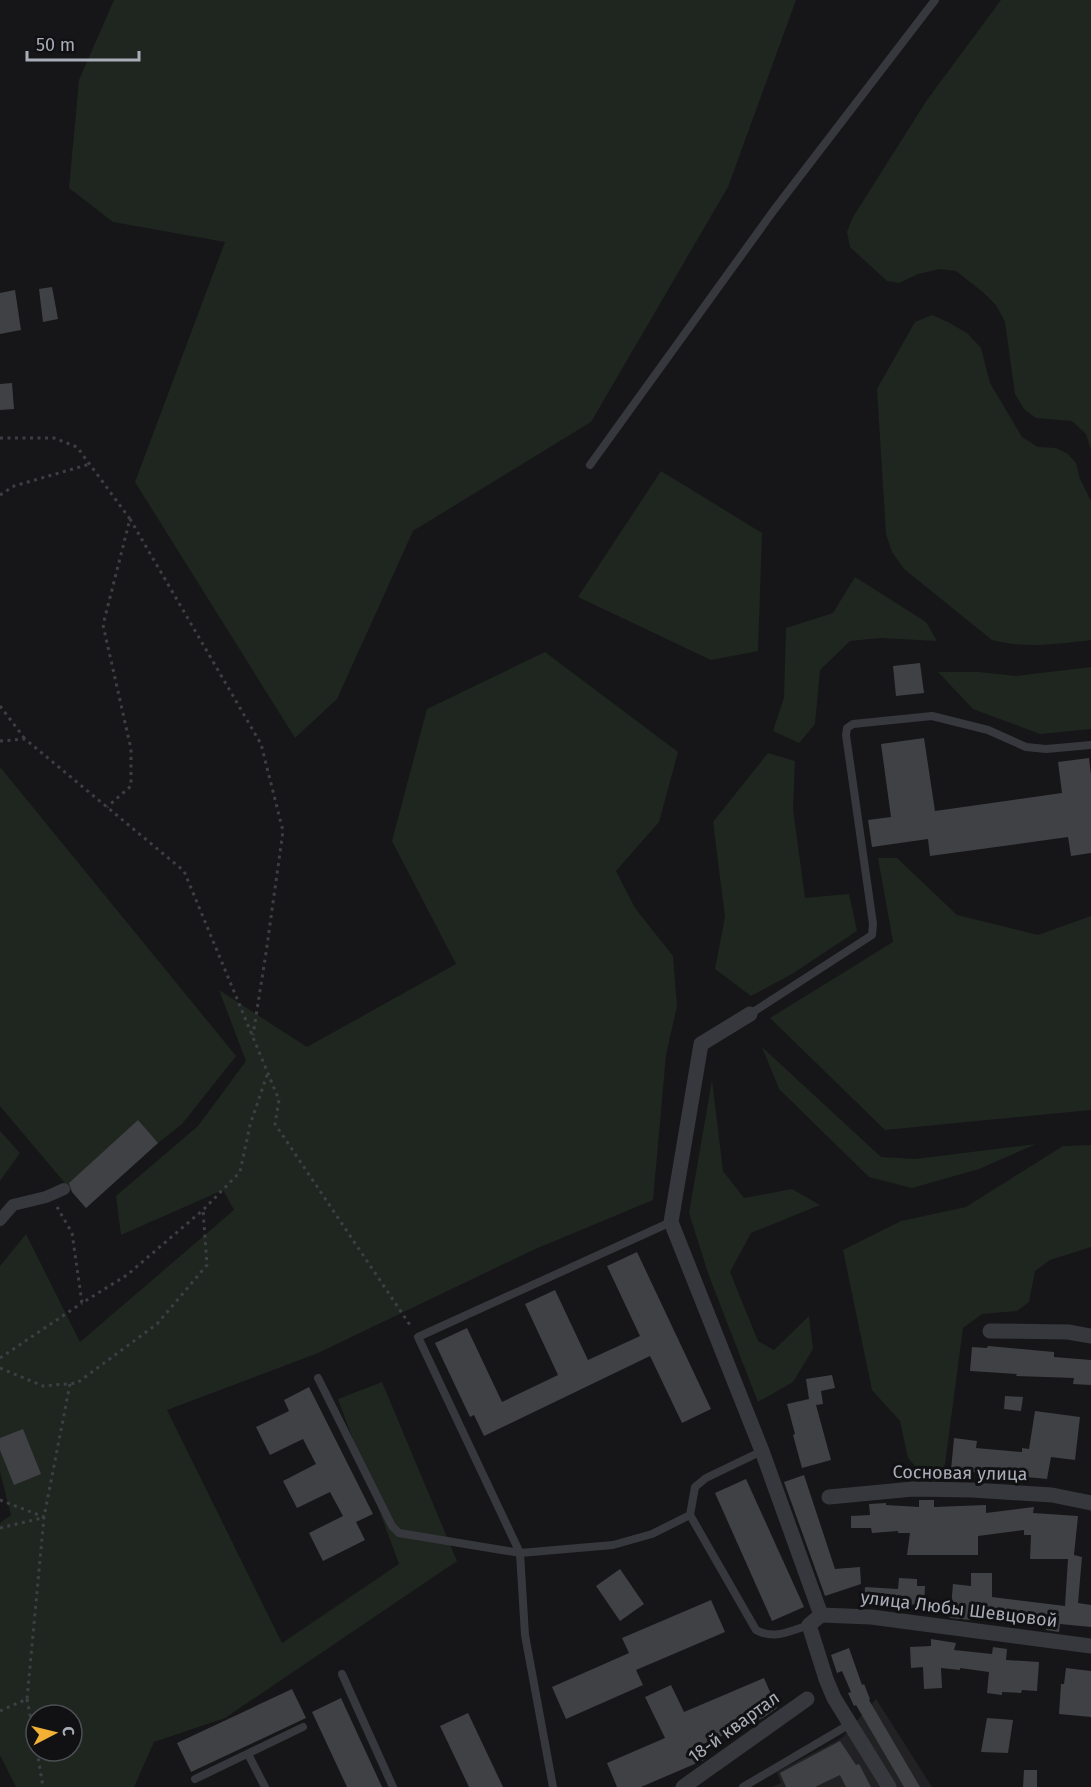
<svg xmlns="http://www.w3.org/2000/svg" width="1091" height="1787" viewBox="0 0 1091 1787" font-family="'Fira Sans',sans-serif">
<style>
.built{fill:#222225}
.green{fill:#1e261f;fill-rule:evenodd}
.building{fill:#404145}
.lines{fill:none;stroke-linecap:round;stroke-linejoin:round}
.path{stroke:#3d3f44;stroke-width:3;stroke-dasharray:3 4.5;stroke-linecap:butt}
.service{stroke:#37383d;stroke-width:8}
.pedestrian{stroke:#37383d;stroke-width:12}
.minor{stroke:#37383d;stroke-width:15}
.labels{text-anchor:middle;stroke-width:6;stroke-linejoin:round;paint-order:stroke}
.street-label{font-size:18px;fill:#a8adb8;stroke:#111113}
</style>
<rect width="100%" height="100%" fill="#161618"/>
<path class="built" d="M876 1699 932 1787H772L781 1783 777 1772 842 1738Z"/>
<g class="green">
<path d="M114 0H796L728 187 591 422 413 531 337 699 295 738 135 482 225 242 113 222 69 188 79 80Z"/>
<path d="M1001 0H1091V450L1086 434 1072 421 1036 418 1024 409 1015 394 1005 322 996 305 984 293 956 271 940 269 918 274 899 283 887 281 850 247 847 232 853 217 927 100Z"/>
<path d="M932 315 948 322 967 333 981 348 990 383 1022 437 1038 447 1056 448 1068 454 1076 463 1080 479 1091 501V640C1057 644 1026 649 992 640L904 569 892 552 886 534 877 389 915 322Z"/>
<path d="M661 471 762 533 758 651 711 660 578 597Z"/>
<path d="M855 577 926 622 937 641 880 638 850 641 820 670 815 724 799 743 773 731 784 698 786 628 833 613Z"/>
<path d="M545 652 678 752 659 822 616 871 635 908 673 956 677 1006 666 1055 653 1200 533 1250 318 1353 167 1410 282 1643 399 1564 338 1399 382 1382 457 1561 225 1718 154 1742 134 1787H16L0 1755V1523L11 1515 0 1472V1266L26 1234 80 1342 234 1210 223 1190 121 1235 116 1196 198 1126 246 1061 219 990 307 1047 456 964 392 841 427 709ZM36 1715H72V1751H36Z"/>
<path d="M1091 667V729L1040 734 973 709 938 672H979L1016 676Z"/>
<path d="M768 753 795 761 793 809 805 898 849 894 857 931 792 974 751 996 715 969 725 917 713 822Z"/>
<path d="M0 767 236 1056 182 1124 158 1143 86 1208 0 1106Z"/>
<path d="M878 858H897L957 915 1038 935 1091 916V1110L885 1130 770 1018 893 942Z"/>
<path d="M762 1047 881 1157 915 1159 1036 1144 979 1169 912 1188 869 1177 779 1089Z"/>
<path d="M712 1080 723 1171 744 1198 792 1189 820 1205 751 1233 730 1272 758 1341 774 1350 809 1316 813 1349 793 1382 758 1402 709 1276 689 1213Z"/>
<path d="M0 1131 20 1153 0 1181Z"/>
<path d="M1091 1145V1247L1050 1260 1035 1271 1029 1302 1017 1311 982 1314 963 1328 945 1464 941 1476 937 1482 927 1480 908 1458 900 1421 872 1390 843 1250 901 1221 966 1207 1063 1146Z"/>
</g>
<g class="building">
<path d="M52 287 58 319 43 322 39 289Z"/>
<path d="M15 290 21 330 0 334V293Z"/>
<path d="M12 383 14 409 0 410V384Z"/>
<path d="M920 663 924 693 896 696 893 666Z"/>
<path d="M924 738 935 811 1062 793 1058 762 1089 758 1091 775V853L1071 856 1068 837 930 856 928 839 872 847 868 820 891 817 881 744Z"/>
<path d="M138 1120 158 1143 86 1208 72 1192 69 1183Z"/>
<path d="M637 1252 711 1409 682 1423 650 1356 484 1436 474 1415 470 1417 435 1343 467 1328 502 1402 558 1375 525 1304 555 1290 588 1360 640 1336 607 1266Z"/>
<path d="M988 1346 1054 1352V1357L1091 1360V1385L1073 1384 1074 1378 1016 1376 1017 1374 970 1371 972 1347 987 1348Z"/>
<path d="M832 1375 835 1388 821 1391 823 1404 816 1405 831 1460 802 1468 793 1435 795 1434 787 1404 809 1399 806 1379Z"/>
<path d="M309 1387 373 1514 356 1522 365 1540 323 1561 309 1533 343 1516 330 1492 297 1508 283 1481 316 1464 303 1439 270 1455 256 1427 289 1411 284 1400Z"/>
<path d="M1005 1396 1023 1397 1021 1411 1004 1409Z"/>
<path d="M1035 1411 1080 1417 1075 1460 1051 1457 1047 1479 951 1470 954 1438 977 1441 976 1448 1022 1452V1448L1029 1449Z"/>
<path d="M23 1429 41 1474 14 1485 0 1450V1438Z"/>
<path d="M804 1475 835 1569 860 1567 861 1584 825 1596 784 1482Z"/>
<path d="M746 1479 804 1607 772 1621 715 1493Z"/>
<path d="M919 1500H934V1507L986 1505V1513L1034 1507 1033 1513 1078 1516 1074 1555 1082 1557 1078 1603 1091 1605V1627L1060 1624 1059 1632 1046 1630V1626L1002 1623V1618L970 1615V1620L950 1618 953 1584 971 1586V1573H992V1597L1065 1606 1068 1559H1030L1031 1535H1024V1530L978 1536V1555H907L910 1533H898V1531L872 1533 871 1528H851V1516L870 1515 869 1504 886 1503V1505L919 1507Z"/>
<path d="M620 1569 644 1604 620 1621 596 1586Z"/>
<path d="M899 1578 917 1579V1586H925L924 1605 864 1602 865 1587 898 1589Z"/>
<path d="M711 1600 725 1632 636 1670 643 1685 566 1719 552 1687 629 1653 622 1638Z"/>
<path d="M931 1639 956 1643 954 1650 992 1654 993 1647 1007 1649 1006 1660 1039 1662 1037 1691 1022 1690 1021 1693 1002 1692V1695L987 1693 989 1672 960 1668V1670L941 1668 942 1688 924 1689 923 1667 911 1668 910 1647 931 1646Z"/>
<path d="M849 1648 862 1685 864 1684 870 1699 869 1700 920 1787H904L856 1705 854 1706 848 1693 851 1692 842 1671 837 1673 831 1655Z"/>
<path d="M1066 1668 1091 1671V1717L1059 1714 1061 1684H1064Z"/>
<path d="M764 1678 777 1708 763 1718 701 1745 706 1758 704 1760 641 1787H617L607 1763 665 1738 645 1697 671 1685 684 1712Z"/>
<path d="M292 1689 306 1718 191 1772 177 1743Z"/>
<path d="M341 1698 382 1787H347L312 1712Z"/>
<path d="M468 1713 503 1787H469L440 1726Z"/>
<path d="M987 1718 1013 1720 1008 1753 981 1752Z"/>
<path d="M840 1741 856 1765 859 1764 871 1787H846L840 1775 815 1787H786L780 1773Z"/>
<path d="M1024 1770H1037V1787H1023Z"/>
</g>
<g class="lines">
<g class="path">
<path d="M0 438H54L77 447 130 519 103 625 131 749V786L107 807"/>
<path d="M0 495 14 486 90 464"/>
<path d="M130 519 261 744 283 831 266 953 253 1035"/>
<path d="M0 706 25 739"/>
<path d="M0 741 25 739 184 871 279 1100 275 1124 412 1328"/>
<path d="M57 1207 72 1233 82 1303 127 1275 203 1210 240 1172 250 1125 267 1075"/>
<path d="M0 1358 82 1303"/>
<path d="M0 1368 43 1386 77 1383 157 1324 207 1265 203 1210"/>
<path d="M0 1500 44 1517"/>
<path d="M0 1528 42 1518"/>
<path d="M27 1699 36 1747"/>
<path d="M0 1711 27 1699 44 1517 70 1384"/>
<path d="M37 1751 43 1787"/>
</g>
<g class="service">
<path d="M590 465 774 210 935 0"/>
<path d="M750 1014 872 935 873 924 846 735 847 728 853 724 932 716 988 730 1026 747 1046 749 1091 745"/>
<path d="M318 1378 392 1526 399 1533 520 1553 613 1545 652 1534 690 1515 695 1487 706 1478 762 1451"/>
<path d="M690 1515 756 1630C774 1640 790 1631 809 1625"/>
<path d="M342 1674 393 1787"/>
<path d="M248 1754 265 1787"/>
<path d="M195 1779 303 1727"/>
<path d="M553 1787 525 1635 520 1553 418 1337 671 1222"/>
<path d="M743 1787 850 1724"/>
</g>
<path class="pedestrian" d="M0 1220 13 1205 46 1197 64 1189"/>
<g class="minor">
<path d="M750 1014 701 1044 671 1222 762 1451 821 1615 809 1625 826 1679 834 1698 889 1787"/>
<path d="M990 1331 1068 1332 1091 1336"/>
<path d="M829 1497 913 1489 972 1490 1052 1495 1091 1503"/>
<path d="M821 1615 871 1617 1091 1646"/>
<path d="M683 1787 807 1699"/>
</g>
</g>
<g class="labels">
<g class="street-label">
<text transform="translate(960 1473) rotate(1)" y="6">Сосновая улица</text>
<text transform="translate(959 1609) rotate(7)" y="6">улица Любы Шевцовой</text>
<text transform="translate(734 1727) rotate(-36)" y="6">18-й квартал</text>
</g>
</g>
<g transform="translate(54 1733) rotate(83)"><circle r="28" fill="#111113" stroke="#4d4f55" stroke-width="1.5"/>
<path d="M0-4.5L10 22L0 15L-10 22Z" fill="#f2b134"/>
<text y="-9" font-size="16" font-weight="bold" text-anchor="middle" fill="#a8adb8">С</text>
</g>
<path d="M27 51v9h112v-9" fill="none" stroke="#a8adb8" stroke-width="3"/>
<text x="36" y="51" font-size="18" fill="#a8adb8" stroke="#111113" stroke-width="4.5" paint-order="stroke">50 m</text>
</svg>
